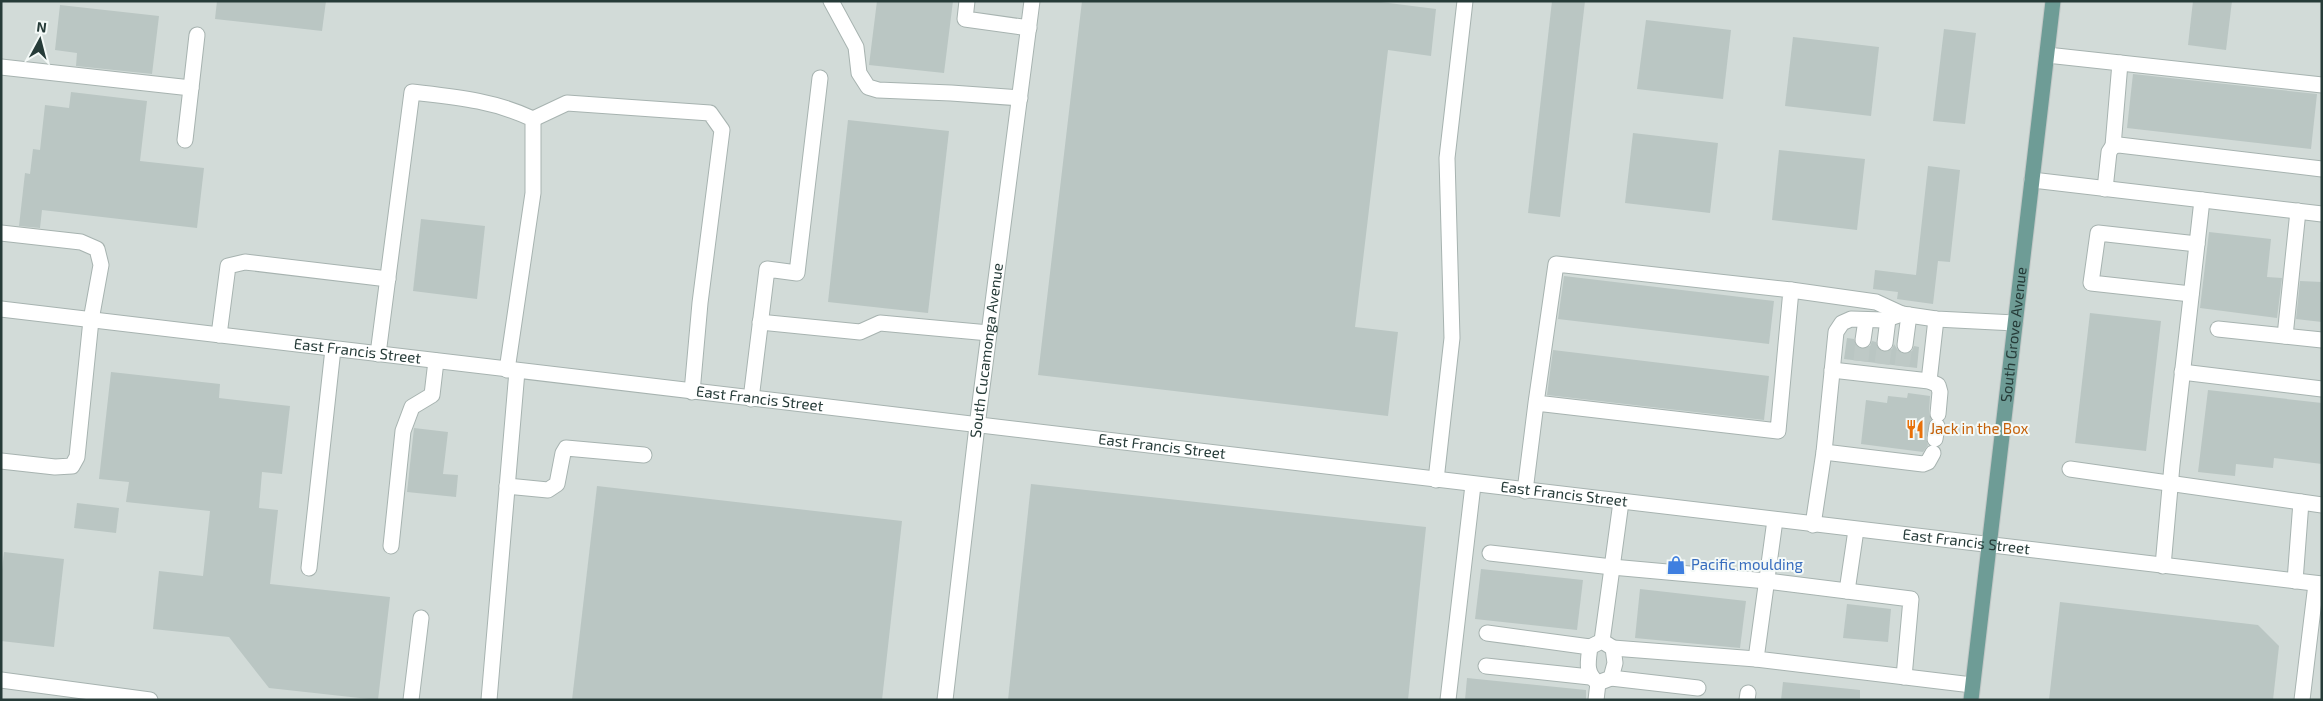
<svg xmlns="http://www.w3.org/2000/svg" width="2323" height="701" viewBox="0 0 2323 701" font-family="'Exo 2',sans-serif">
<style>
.built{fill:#d2dbd8}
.building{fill:#bac6c3}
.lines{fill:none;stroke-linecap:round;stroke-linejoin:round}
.minor-tunnel{stroke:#bec9c6;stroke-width:15;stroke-dasharray:15 8;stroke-linecap:butt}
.minor-casing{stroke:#a7b3b0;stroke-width:17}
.major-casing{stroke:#c2c8c7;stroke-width:17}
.minor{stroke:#fff;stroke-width:15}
.major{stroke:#6e9c96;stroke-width:15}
.labels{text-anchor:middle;stroke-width:4;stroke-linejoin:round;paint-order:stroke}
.street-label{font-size:15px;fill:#263b38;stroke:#f4f9f7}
.food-label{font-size:15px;fill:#c56008;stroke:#f4f9f7;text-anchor:start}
.shop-label{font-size:15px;fill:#366cbe;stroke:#f4f9f7;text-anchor:start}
</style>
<rect width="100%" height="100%" fill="#e4ece9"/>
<rect class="built" x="1" y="1" width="2321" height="699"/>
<g class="building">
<path d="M217 1H326L322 31 215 19Z"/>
<path d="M877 1H953L944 73 869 65Z"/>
<path d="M1082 1H1373L1436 9 1431 56 1388 50 1355 327 1398 332 1388 416 1038 375Z"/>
<path d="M1552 1H1585L1560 217 1528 213Z"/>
<path d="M2193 1H2232L2226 50 2188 45Z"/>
<path d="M60 5 159 16 152 74 76 66 77 53 55 50Z"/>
<path d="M1646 20 1731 30 1723 99 1637 89Z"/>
<path d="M1944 29 1976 33 1965 124 1933 121Z"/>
<path d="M1793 37 1879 47 1871 116 1785 106Z"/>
<path d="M2133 74 2317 94 2311 149 2127 128Z"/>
<path d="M71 92 147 101 140 161 204 168 197 228 42 210 40 228 19 226 25 173 30 174 33 149 40 150 45 105 69 108Z"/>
<path d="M848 120 949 131 928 313 828 302Z"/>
<path d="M1633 133 1718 143 1710 213 1625 203Z"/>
<path d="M1779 150 1865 159 1857 230 1772 220Z"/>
<path d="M1928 166 1960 170 1950 262 1938 261 1933 304 1897 299 1898 292 1873 289 1875 270 1916 275Z"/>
<path d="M421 219 485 226 477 299 413 291Z"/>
<path d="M2209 232 2271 239 2267 277 2282 278 2277 318 2200 308Z"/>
<path d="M1564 276 1774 301 1769 344 1558 319Z"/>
<path d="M2300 281 2322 282V322L2296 319Z"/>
<path d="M2090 313 2161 321 2146 451 2075 443Z"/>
<path d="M1847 338 1854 339 1857 347 1862 349 1870 346 1872 341 1876 342 1879 350 1884 352 1892 349 1894 344 1899 352 1904 354 1912 351 1914 346 1919 347 1917 368 1844 359Z"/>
<path d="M1553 350 1769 376 1764 420 1547 395Z"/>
<path d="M111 372 220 384 219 398 290 406 282 474 262 472 259 508 278 510 270 584 390 597 378 700 269 688 229 637 153 629 159 571 203 576 210 511 126 502 129 482 99 479Z"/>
<path d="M2208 390 2322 403V464L2274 458 2273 468 2236 464 2235 476 2198 472Z"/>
<path d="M1908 393 1930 396 1929 413 1931 419 1926 438 1928 445 1923 452 1861 444 1866 400 1887 403 1888 396 1907 398Z"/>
<path d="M414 428 448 432 443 474 458 475 456 497 407 492Z"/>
<path d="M1031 484 1426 527 1408 700H1008Z"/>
<path d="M597 486 902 521 882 700H572Z"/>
<path d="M77 503 119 508 116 533 74 528Z"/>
<path d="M4 552 64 559 54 647 1 641V579Z"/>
<path d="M1481 569 1583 580 1577 630 1475 619Z"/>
<path d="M1640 589 1746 601 1740 648 1635 638Z"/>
<path d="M2060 602 2258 625 2279 646 2273 700H2049Z"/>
<path d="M1847 604 1891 609 1888 642 1843 638Z"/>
<path d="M1467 678 1586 690V700H1465Z"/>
<path d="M1783 682 1860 690V700H1781Z"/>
</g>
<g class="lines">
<g class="minor-tunnel">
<path d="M1861 361 1863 340"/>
<path d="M1882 364 1885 343"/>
<path d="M1902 366 1905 345"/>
</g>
<g class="minor-casing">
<g id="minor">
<path d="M831 1 856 47 859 73 868 87 878 90 951 93 1020 98"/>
<path d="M967 1 965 19 1029 28"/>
<path d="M2047 55 2322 85"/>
<path d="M1 67 191 88 185 140"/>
<path d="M191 88 197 35"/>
<path d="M533 119 567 103 710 113 722 130 700 303 692 392"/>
<path d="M2113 146 2120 63"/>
<path d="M2032 180 2322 214"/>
<path d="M2105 189 2109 152 2113 146 2119 145 2322 169"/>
<path d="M1 233 81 242 97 249 101 265 91 320 77 457 72 466 55 467 1 461"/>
<path d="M1791 290 1876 302 1902 314"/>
<path d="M2191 294 2091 283 2098 233 2197 244"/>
<path id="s1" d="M1 309 2322 584"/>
<path d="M760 322 860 332 880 323 989 333"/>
<path d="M2218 329 2322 340"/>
<path d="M219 335 228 266 245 262 388 279"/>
<path d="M2285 336 2298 211"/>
<path d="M1863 340 1866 320"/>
<path d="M1885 343 1888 319"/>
<path d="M1905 345 1909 315"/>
<path d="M378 354 412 92C455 97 493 100 533 119V193L507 370"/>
<path d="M1832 370 1929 381 1938 385 1940 392 1938 414"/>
<path d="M2182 372 2322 389"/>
<path d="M1929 381 1936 319"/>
<path d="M751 399 767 269 797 273 820 78"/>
<path d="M1935 439 1937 426"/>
<path d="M1824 452 1923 464 1928 462 1933 453"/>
<path d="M2070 469 2322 505"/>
<path d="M1436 480 1452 338 1447 158 1465 1"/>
<path d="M507 486 548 490 557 484 563 453 566 448 644 455"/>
<path d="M1525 491 1536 403 1556 264 1791 290 1778 431 1536 403"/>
<path d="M1775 520 1756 659 1972 685"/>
<path d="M1813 525 1824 452 1836 332 1842 323 1851 319 1884 320 1902 314 1936 319 2015 323"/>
<path d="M391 546 403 431 412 407 432 395 436 361"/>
<path d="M1490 553 1612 567 1767 581 1911 599 1904 677"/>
<path d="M2163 566 2172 465 2202 200"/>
<path d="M309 568 333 349"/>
<path d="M2295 581 2301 502"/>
<path d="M1847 591 1856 530"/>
<path d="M1487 633 1590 647"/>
<path d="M1602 641 1621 502"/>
<path d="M1602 641 1613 648 1615 663 1611 678 1598 683C1585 673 1588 662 1590 647Z"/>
<path d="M1613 648 1756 659"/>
<path d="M1486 666 1590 677"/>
<path d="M1611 678 1698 688"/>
<path d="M1 680 150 700"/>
<path d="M411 700 421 618"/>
<path d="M489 700 517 371"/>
<path id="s2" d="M945 700 977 426 1032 1"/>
<path d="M1448 700 1473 485"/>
<path d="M1596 700 1598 683"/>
<path d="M1747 700 1748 693"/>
<path d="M2302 700 2316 584"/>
</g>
</g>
<g class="major-casing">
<g id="major">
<path id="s3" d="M1971 700 2053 1"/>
</g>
</g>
<use href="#minor" class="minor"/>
<use href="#major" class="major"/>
</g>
<defs>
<g id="restaurant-bare" transform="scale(1.5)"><path d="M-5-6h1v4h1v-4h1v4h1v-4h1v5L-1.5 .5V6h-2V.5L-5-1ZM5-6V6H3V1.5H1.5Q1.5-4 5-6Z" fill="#e8710a" stroke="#f4f9f7" stroke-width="2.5" paint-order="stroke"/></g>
<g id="shop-bare" transform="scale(1.5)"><path d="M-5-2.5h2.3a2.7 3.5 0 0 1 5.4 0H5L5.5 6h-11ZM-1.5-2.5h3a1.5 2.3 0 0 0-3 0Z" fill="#3f7fe0" stroke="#f4f9f7" stroke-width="2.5" paint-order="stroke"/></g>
</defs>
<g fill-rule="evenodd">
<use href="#restaurant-bare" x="1915" y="429"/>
<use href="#shop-bare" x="1676" y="565"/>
</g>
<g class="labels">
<g class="street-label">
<text dy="5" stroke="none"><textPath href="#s3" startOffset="368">South Grove Avenue</textPath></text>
<text dy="5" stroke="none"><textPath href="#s2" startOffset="352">South Cucamonga Avenue</textPath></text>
<text dy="5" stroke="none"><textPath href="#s1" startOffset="359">East Francis Street</textPath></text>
<text dy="5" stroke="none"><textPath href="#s1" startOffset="764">East Francis Street</textPath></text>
<text dy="5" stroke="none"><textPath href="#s1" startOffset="1169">East Francis Street</textPath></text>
<text dy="5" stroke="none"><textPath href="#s1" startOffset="1574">East Francis Street</textPath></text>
<text dy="5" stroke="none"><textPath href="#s1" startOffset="1979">East Francis Street</textPath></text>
</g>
<g class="food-label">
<text x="1930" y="434">Jack in the Box</text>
</g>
<g class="shop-label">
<text x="1691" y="570">Pacific moulding</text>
</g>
</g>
<rect width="2323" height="701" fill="none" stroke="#263b38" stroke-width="5"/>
<g transform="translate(40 40) rotate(7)" stroke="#f4f9f7" stroke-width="4" paint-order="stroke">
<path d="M0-4L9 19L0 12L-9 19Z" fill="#263b38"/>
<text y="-8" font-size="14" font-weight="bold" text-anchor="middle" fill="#263b38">N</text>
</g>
</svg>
